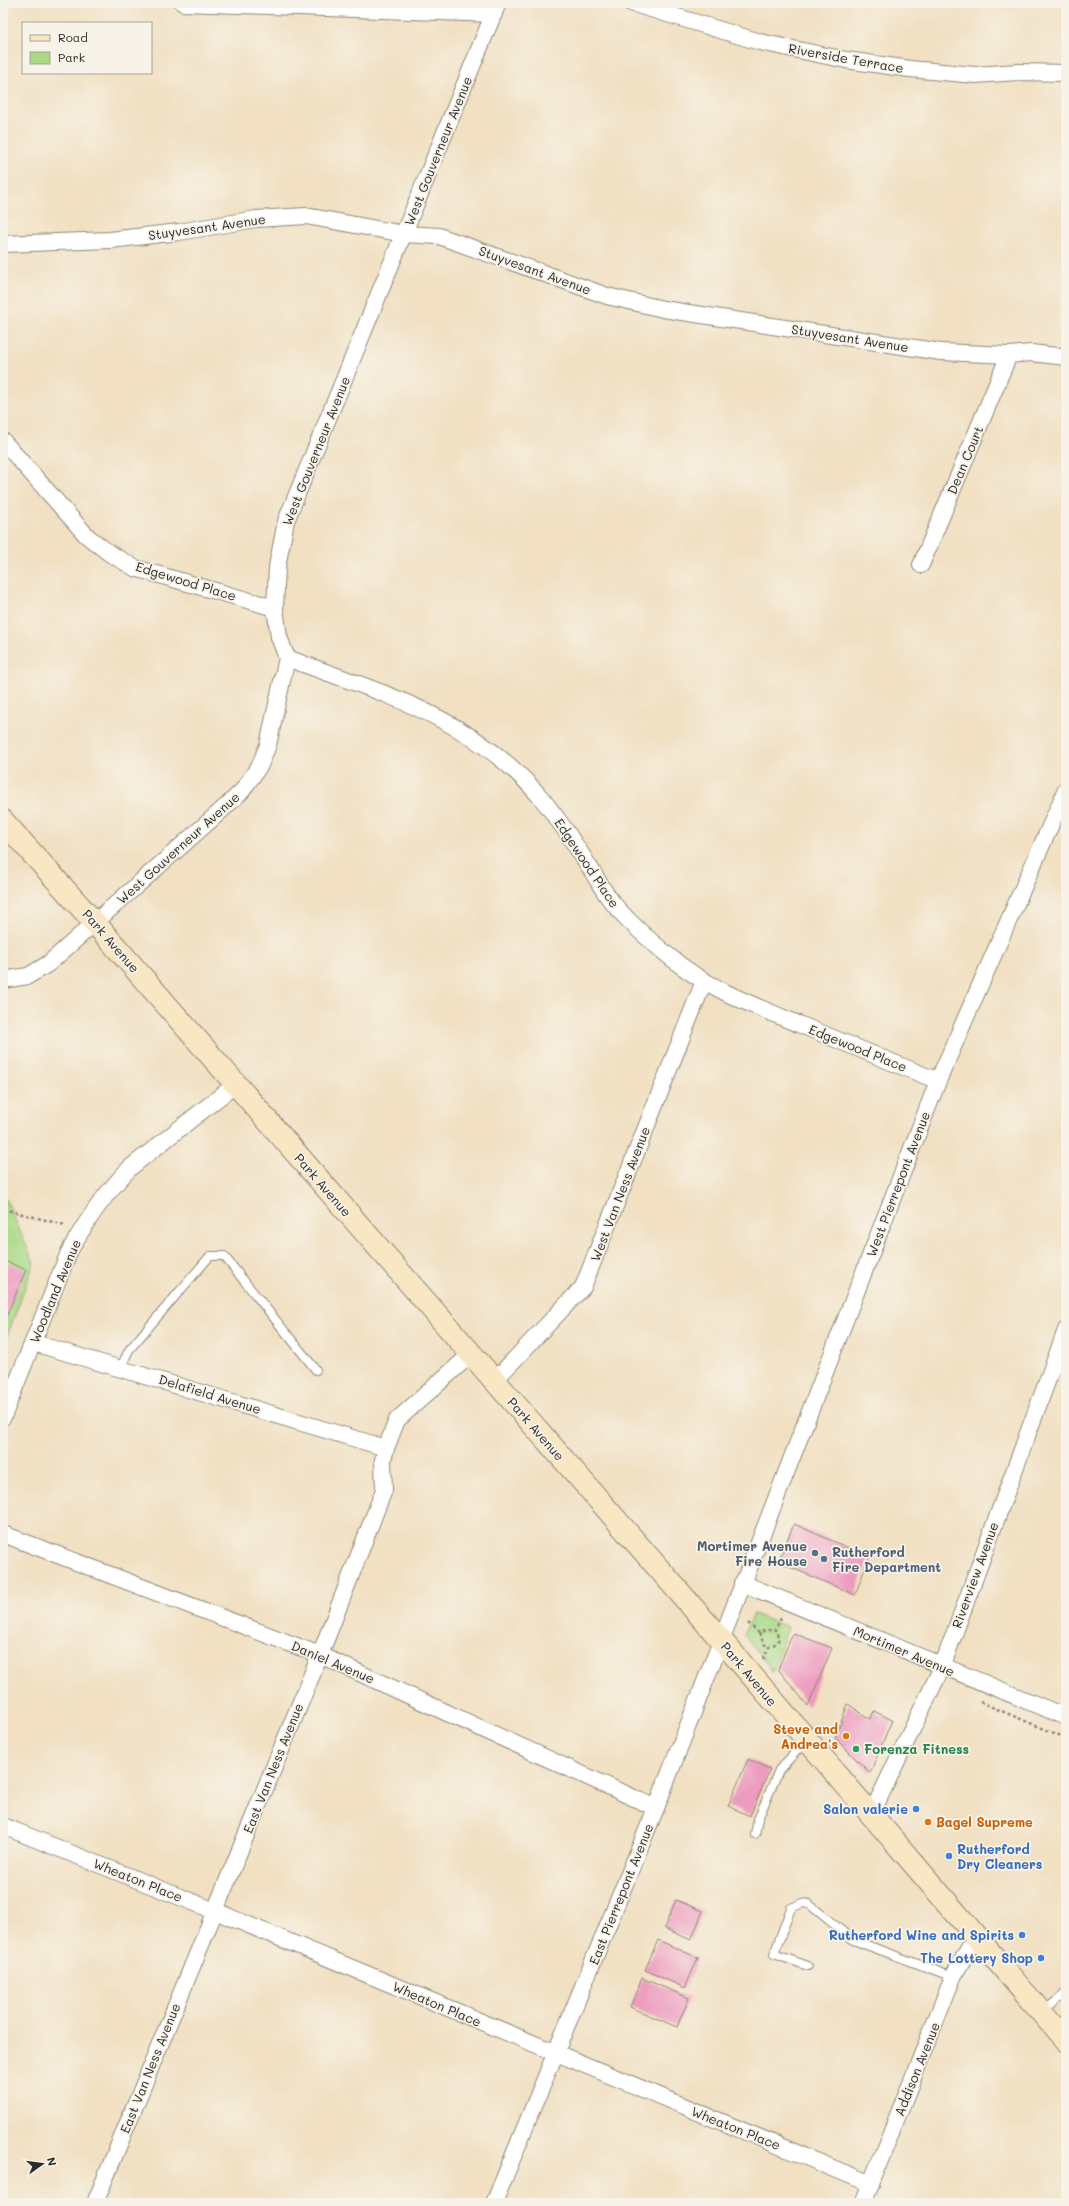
<svg xmlns="http://www.w3.org/2000/svg" width="1069" height="2206" viewBox="0 0 1069 2206" font-family="Mali,sans-serif">
<style>
.green{fill:#aad986;stroke:#6a8258}
.building{fill:#ed9bbf}
.lines{fill:none;stroke-linecap:round;stroke-linejoin:round}
.lane-casing{stroke:#8e8676;stroke-width:10}
.street-casing{stroke:#8e8676;stroke-width:18}
.secondary-casing{stroke:#8e8676;stroke-width:24}
.path{stroke:#8e8676;stroke-width:2.5;stroke-dasharray:3 3;stroke-linecap:butt}
.lane{stroke:#fff;stroke-width:8}
.street{stroke:#fff;stroke-width:16}
.secondary{stroke:#f9e7c3;stroke-width:22}
.service-dot{fill:#5c6f8a;stroke:#f7f3e8;stroke-width:1.5}
.food-dot{fill:#e8710a;stroke:#f7f3e8;stroke-width:1.5}
.leisure-dot{fill:#2e9e5b;stroke:#f7f3e8;stroke-width:1.5}
.shop-dot{fill:#3f7fe0;stroke:#f7f3e8;stroke-width:1.5}
.labels{text-anchor:middle;stroke-width:3.5;stroke-linejoin:round;paint-order:stroke}
.street-label{font-size:13px;fill:#2b2b2b;stroke:#f7f3e8}
.service-label{font-size:13px;font-weight:bold;fill:#4e5e75;stroke:#f7f3e8;text-anchor:end}
.food-label{font-size:13px;font-weight:bold;fill:#c56008;stroke:#f7f3e8;text-anchor:end}
.leisure-label{font-size:13px;font-weight:bold;fill:#27864d;stroke:#f7f3e8;text-anchor:start}
.shop-label{font-size:13px;font-weight:bold;fill:#366cbe;stroke:#f7f3e8;text-anchor:end}
</style>
<rect width="100%" height="100%" fill="#f7f3e8"/>
<filter id="ink" filterUnits="userSpaceOnUse"><feTurbulence type="fractalNoise" baseFrequency=".025" numOctaves="2"/><feDisplacementMap in="SourceGraphic" scale="8" xChannelSelector="R" yChannelSelector="G"/><feConvolveMatrix kernelMatrix="1 2 1 2 8 2 1 2 1" color-interpolation-filters="sRGB"/></filter>
<filter id="wash" filterUnits="userSpaceOnUse"><feTurbulence type="fractalNoise" baseFrequency=".012" numOctaves="4" result="noise"/><feDisplacementMap in="SourceGraphic" scale="16" xChannelSelector="R" yChannelSelector="G"/><feGaussianBlur stdDeviation="0.9" result="paint"/><feColorMatrix in="noise" values="0 0 0 0 0 0 0 0 0 0 0 0 0 0 0 0 0 1.4 0 .05"/><feComposite in="paint" operator="in"/></filter>
<g filter="url(#wash)">
<rect width="100%" height="100%" fill="#f1e0c2"/>
<g class="green">
<path d="M3 1198 6 1199 34 1263 3 1347Z"/>
<path d="M753 1614 788 1627 773 1672 744 1634Z"/>
</g>
<g id="blocks">
<g class="building">
<path d="M3 1260 26 1270 3 1324Z"/>
<path d="M794 1524 869 1557 855 1595 778 1562Z"/>
<path d="M793 1633 832 1648 808 1706 778 1669Z"/>
<path d="M848 1704 870 1719 874 1711 892 1720 870 1773 835 1738Z"/>
<path d="M748 1759 770 1769 750 1816 728 1806Z"/>
<path d="M676 1900 703 1911 691 1940 664 1928Z"/>
<path d="M658 1940 698 1958 685 1988 645 1970Z"/>
<path d="M642 1978 689 1998 677 2027 630 2007Z"/>
</g>
</g>
</g>
<g filter="url(#ink)">
<use href="#blocks" fill-opacity="0" stroke="#8e8676" stroke-width="1"/>
<g class="lines">
<g class="lane-casing">
<g id="lane">
<path d="M121 1367 129 1350 210 1256H224L316 1370"/>
<path d="M755 1834 758 1819 779 1770 806 1741"/>
<path d="M808 1966 774 1954 791 1908 803 1903 809 1904 853 1940 953 1977"/>
<path d="M1042 2012 1066 1992"/>
</g>
</g>
<g class="street-casing">
<g id="street">
<path d="M183 3 494 14"/>
<path d="M631 3 760 42 846 60 910 69 975 75 1018 72 1066 73"/>
<path d="M3 244 110 240 179 232 256 219 306 216 404 234 439 236 607 296 663 309 941 352 1009 355 1031 353 1066 357"/>
<path d="M3 441 87 536 109 553 135 568 275 608"/>
<path d="M921 565 1009 355"/>
<path d="M287 658C382 693 474 718 542 799 560 821 575 844 590 868 597 879 604 892 612 902 629 923 649 940 670 957 708 989 755 1006 801 1025 846 1043 892 1062 938 1081"/>
<path d="M3 980 28 976 48 964 223 809 242 791 260 765 268 745 287 658 279 637 275 608 277 567 286 521 498 3"/>
<path d="M34 1343 386 1448"/>
<path d="M494 1381 583 1287 704 981"/>
<path d="M3 1417 69 1252C86 1221 107 1191 131 1167L236 1084"/>
<path d="M3 1534 320 1655 656 1808"/>
<path d="M742 1583 1066 1717"/>
<path d="M871 1815 942 1667 1066 1330"/>
<path d="M3 1826 215 1911 871 2184"/>
<path d="M95 2203 320 1655 384 1490 383 1460 386 1448 397 1420 470 1355"/>
<path d="M494 2203 656 1808 938 1081 1066 790"/>
<path d="M863 2203 953 1977 975 1937"/>
</g>
</g>
<g class="secondary-casing">
<path id="secondary" d="M3 821 95 923 722 1641 1066 2041"/>
</g>
<g class="path">
<path d="M3 1209 65 1225"/>
<path d="M748 1623 759 1633 766 1630H775L781 1618"/>
<path d="M759 1633 764 1644 769 1647"/>
<path d="M763 1659 769 1647 777 1643 779 1638 775 1630"/>
<path d="M980 1702 1066 1738"/>
</g>
<use href="#lane" class="lane"/>
<use href="#street" class="street"/>
<use href="#secondary" class="secondary"/>
</g>
</g>
<g class="service-dot">
<circle cx="815" cy="1553" r="4"/>
<circle cx="824" cy="1559" r="4"/>
</g>
<g class="food-dot">
<circle cx="846" cy="1736" r="4"/>
<circle cx="928" cy="1822" r="4"/>
</g>
<circle class="leisure-dot" cx="856" cy="1749" r="4"/>
<g class="shop-dot">
<circle cx="916" cy="1809" r="4"/>
<circle cx="949" cy="1856" r="4"/>
<circle cx="1022" cy="1935" r="4"/>
<circle cx="1041" cy="1958" r="4"/>
</g>
<g class="labels">
<g class="street-label">
<text transform="translate(846 58) rotate(10)" y="5">Riverside Terrace</text>
<text transform="translate(438 151) rotate(-68)" y="5">West Gouverneur Avenue</text>
<text transform="translate(207 227) rotate(-8)" y="5">Stuyvesant Avenue</text>
<text transform="translate(535 270) rotate(20)" y="5">Stuyvesant Avenue</text>
<text transform="translate(850 338) rotate(9)" y="5">Stuyvesant Avenue</text>
<text transform="translate(316 451) rotate(-68)" y="5">West Gouverneur Avenue</text>
<text transform="translate(965 460) rotate(-67)" y="5">Dean Court</text>
<text transform="translate(186 581) rotate(17)" y="5">Edgewood Place</text>
<text transform="translate(178 848) rotate(-42)" y="5">West Gouverneur Avenue</text>
<text transform="translate(587 863) rotate(56)" y="5">Edgewood Place</text>
<text transform="translate(111 941) rotate(49)" y="5">Park Avenue</text>
<text transform="translate(858 1048) rotate(22)" y="5">Edgewood Place</text>
<text transform="translate(898 1184) rotate(-69)" y="5">West Pierrepont Avenue</text>
<text transform="translate(323 1185) rotate(49)" y="5">Park Avenue</text>
<text transform="translate(620 1194) rotate(-69)" y="5">West Van Ness Avenue</text>
<text transform="translate(55 1291) rotate(-67)" y="5">Woodland Avenue</text>
<text transform="translate(210 1394) rotate(17)" y="5">Delafield Avenue</text>
<text transform="translate(536 1429) rotate(49)" y="5">Park Avenue</text>
<text transform="translate(975 1575) rotate(-70)" y="5">Riverview Avenue</text>
<text transform="translate(904 1651) rotate(23)" y="5">Mortimer Avenue</text>
<text transform="translate(333 1662) rotate(23)" y="5">Daniel Avenue</text>
<text transform="translate(749 1674) rotate(50)" y="5">Park Avenue</text>
<text transform="translate(273 1768) rotate(-68)" y="5">East Van Ness Avenue</text>
<text transform="translate(138 1880) rotate(22)" y="5">Wheaton Place</text>
<text transform="translate(621 1894) rotate(-68)" y="5">East Pierrepont Avenue</text>
<text transform="translate(437 2004) rotate(23)" y="5">Wheaton Place</text>
<text transform="translate(150 2068) rotate(-68)" y="5">East Van Ness Avenue</text>
<text transform="translate(917 2069) rotate(-68)" y="5">Addison Avenue</text>
<text transform="translate(736 2128) rotate(22)" y="5">Wheaton Place</text>
</g>
<g class="service-label">
<text x="807" y="1551">Mortimer Avenue<tspan x="807" dy="15">Fire House</tspan></text>
<text x="832" y="1557" text-anchor="start">Rutherford<tspan x="832" dy="15">Fire Department</tspan></text>
</g>
<g class="food-label">
<text x="838" y="1734">Steve and<tspan x="838" dy="15">Andrea's</tspan></text>
<text x="936" y="1827" text-anchor="start">Bagel Supreme</text>
</g>
<g class="leisure-label">
<text x="864" y="1754">Forenza Fitness</text>
</g>
<g class="shop-label">
<text x="908" y="1814">Salon valerie</text>
<text x="957" y="1854" text-anchor="start">Rutherford<tspan x="957" dy="15">Dry Cleaners</tspan></text>
<text x="1014" y="1940">Rutherford Wine and Spirits</text>
<text x="1033" y="1963">The Lottery Shop</text>
</g>
</g>
<rect width="1069" height="2206" fill="none" stroke="#f7f3e8" stroke-width="16"/>
<rect x="22" y="22" width="130" height="52" fill="#f7f3e8" stroke="#a5a39c"/>
<rect x="30" y="35" width="20" height="6" fill="#f9e7c3" stroke="#a5a39c"/>
<text x="58" y="42" font-size="12" fill="#2b2b2b">Road</text>
<rect x="30" y="52" width="20" height="12" fill="#aad986" stroke="#a5a39c"/>
<text x="58" y="62" font-size="12" fill="#2b2b2b">Park</text>
<g transform="translate(42 2164) rotate(76)" stroke="#f7f3e8" stroke-width="3" paint-order="stroke">
<path d="M0-3L7 15L0 10L-7 15Z" fill="#2b2b2b"/>
<text y="-6" font-size="11" font-weight="bold" text-anchor="middle" fill="#2b2b2b">N</text>
</g>
</svg>
